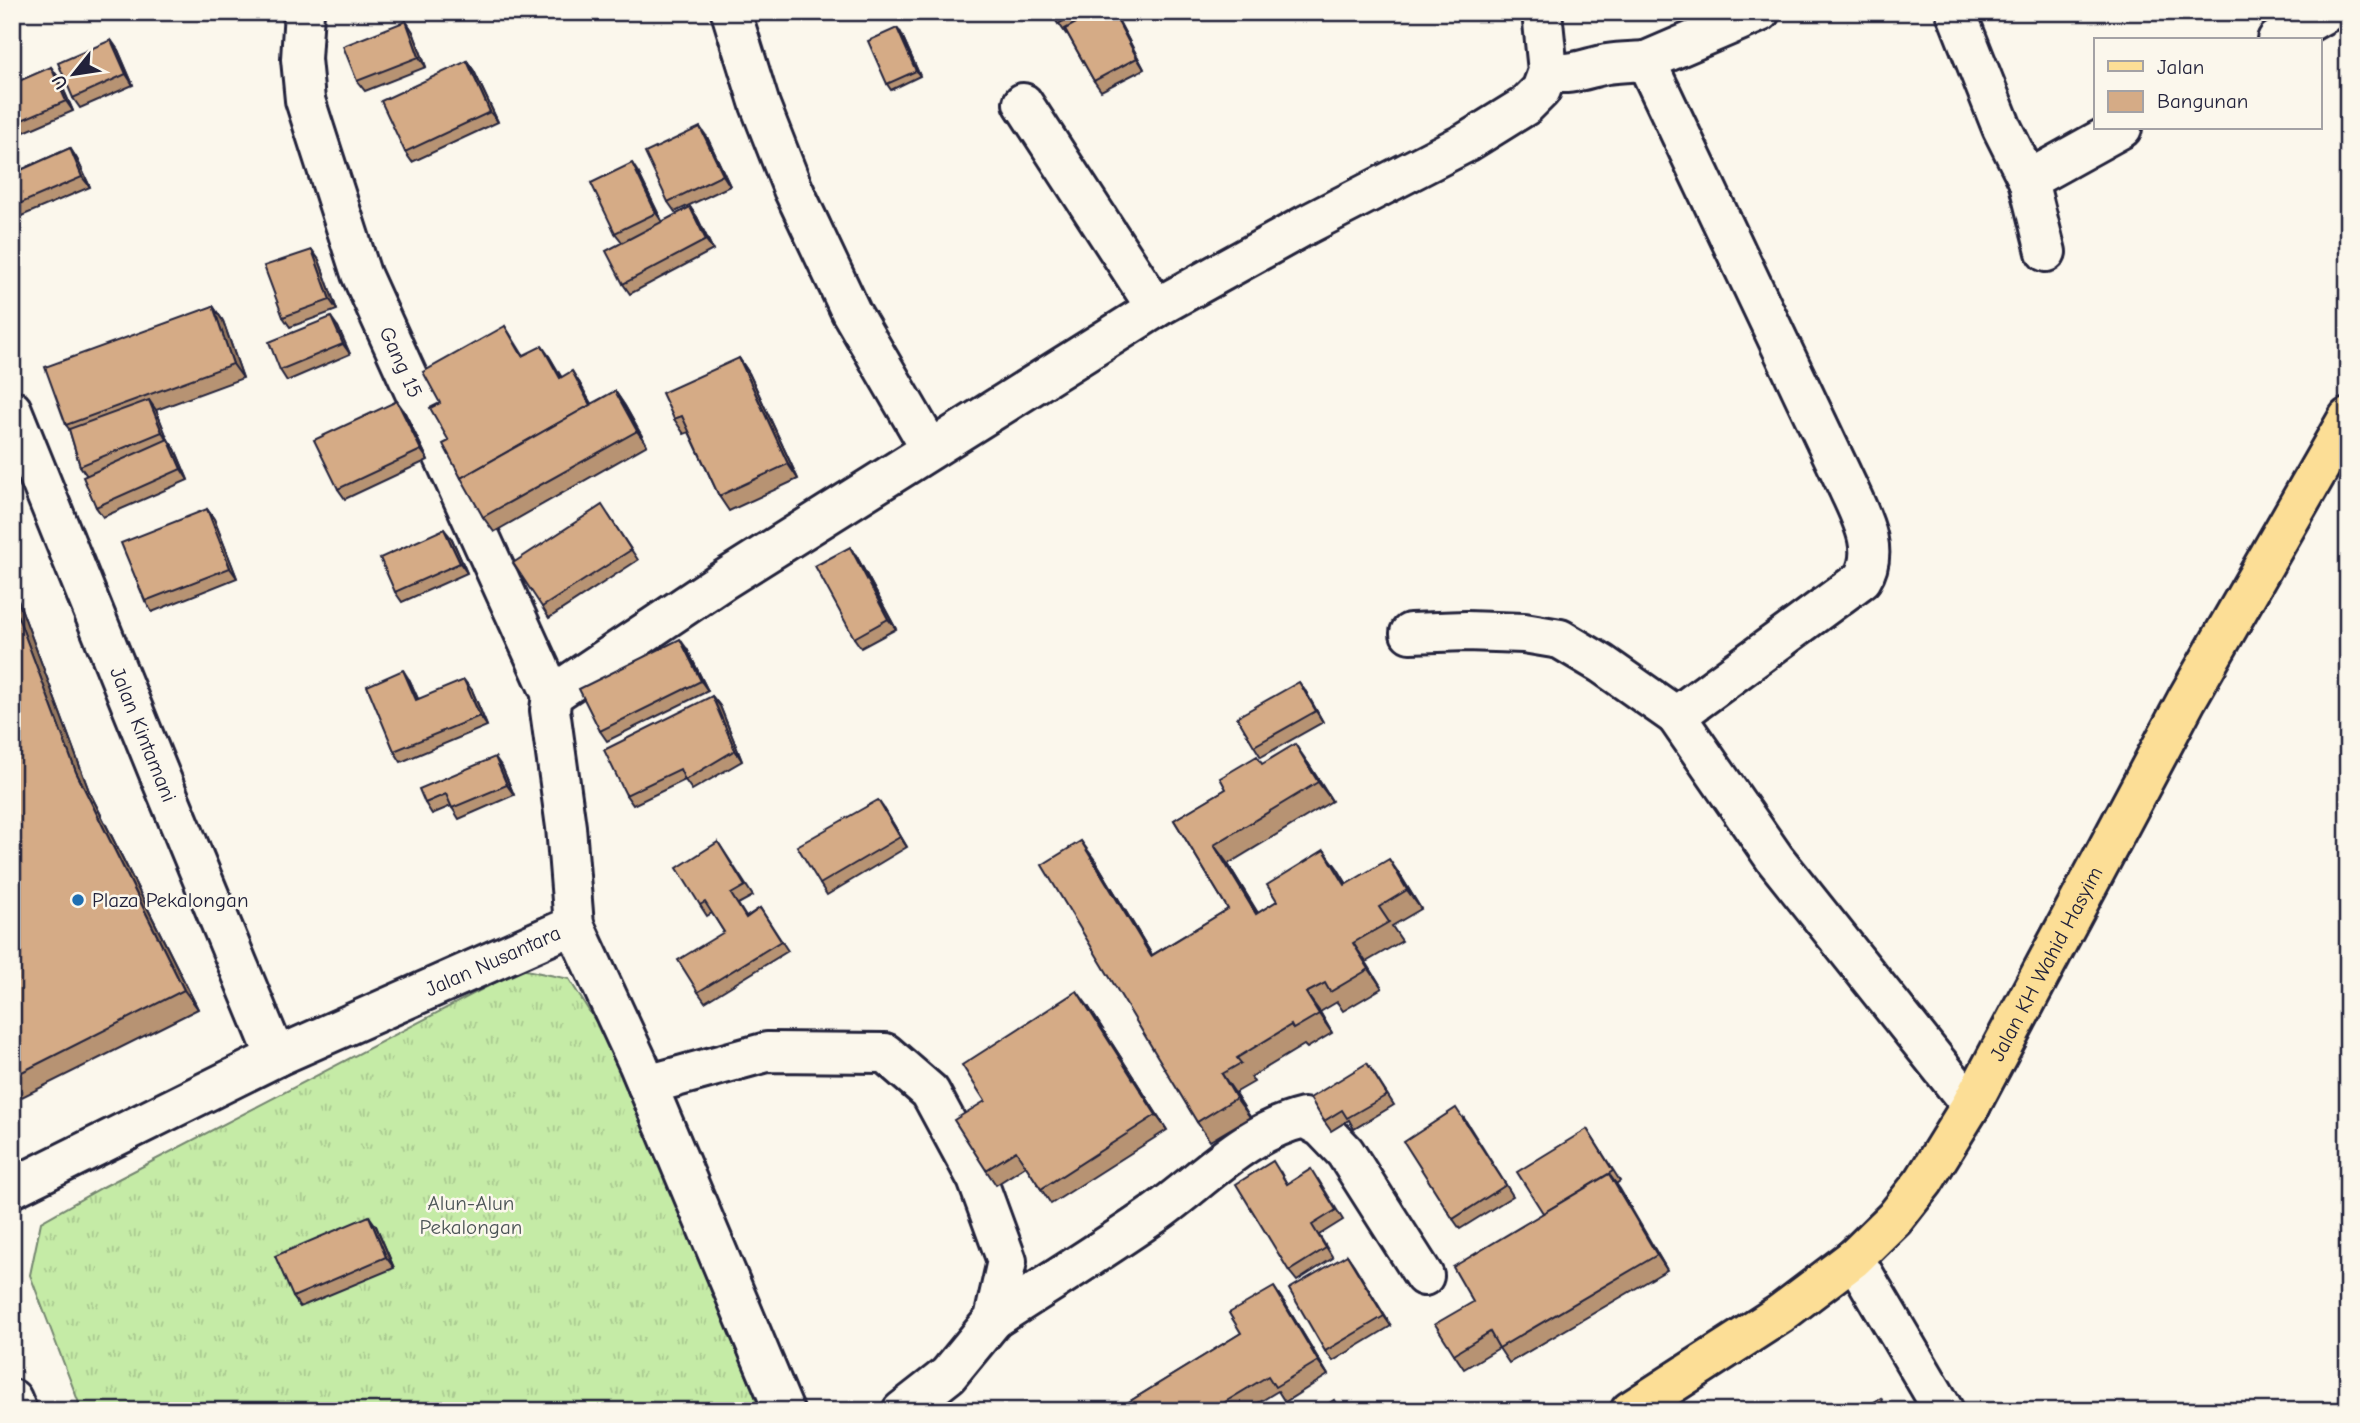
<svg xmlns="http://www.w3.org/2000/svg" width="2360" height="1423" viewBox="0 0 2360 1423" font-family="'Comic Neue',sans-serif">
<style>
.grass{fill:url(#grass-tufts);stroke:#748670;stroke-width:2}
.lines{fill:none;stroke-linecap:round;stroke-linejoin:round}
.minor-casing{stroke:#22223b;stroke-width:44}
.major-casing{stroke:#22223b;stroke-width:44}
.minor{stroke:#fbf7ec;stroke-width:38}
.major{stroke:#fcde96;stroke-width:38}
.wall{fill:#b79373;stroke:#22223b;stroke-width:2}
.shaded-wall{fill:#95785e;stroke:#22223b;stroke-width:2}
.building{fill:#d5ab86;stroke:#22223b;stroke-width:2}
.poi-dot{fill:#1f6fb2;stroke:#fbf7ec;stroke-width:2.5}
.labels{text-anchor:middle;stroke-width:5;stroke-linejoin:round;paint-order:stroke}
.street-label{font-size:21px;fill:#22223b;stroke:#fbf7ec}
.poi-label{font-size:21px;fill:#22223b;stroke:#fbf7ec;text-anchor:start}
.park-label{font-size:21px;fill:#4b5456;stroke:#fbf7ec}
</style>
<defs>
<pattern id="grass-tufts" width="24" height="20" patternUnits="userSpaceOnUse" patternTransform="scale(1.75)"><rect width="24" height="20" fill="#c5eba6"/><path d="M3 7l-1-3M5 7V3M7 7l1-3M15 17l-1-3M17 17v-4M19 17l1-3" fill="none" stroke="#a9c990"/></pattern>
</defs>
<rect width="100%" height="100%" fill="#fbf7ec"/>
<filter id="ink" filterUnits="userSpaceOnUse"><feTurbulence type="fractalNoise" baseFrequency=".0143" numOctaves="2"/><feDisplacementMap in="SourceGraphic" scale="14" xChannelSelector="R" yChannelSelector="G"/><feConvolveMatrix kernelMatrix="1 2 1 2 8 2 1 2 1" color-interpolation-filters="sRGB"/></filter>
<g filter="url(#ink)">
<path class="grass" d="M521 969 569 979 615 1052 761 1411H82L30 1275 41 1222 101 1188Z"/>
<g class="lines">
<g class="minor-casing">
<g id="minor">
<path id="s1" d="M304 12 301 59 305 100 361 274 552 695"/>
<path d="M731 12 760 105 793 189 851 312 930 448"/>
<path d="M1760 12 1646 61 1848 488C1861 517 1880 550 1862 579L1676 716 1775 859 1971 1105"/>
<path d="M1956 12 2002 128 2028 180 2122 128"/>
<path d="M2277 40 2327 12"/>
<path d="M1548 71C1570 77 1586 68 1607 64 1620 62 1633 62 1646 61"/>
<path d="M1023 103 1156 308"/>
<path d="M2028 180 2046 252"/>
<path id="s2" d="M12 410 160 776 276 1057"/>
<path d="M1410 633 1466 631 1524 633 1560 639 1602 664 1676 716"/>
<path d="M574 925 566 827 550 710 552 695 722 581 1156 308 1306 225 1467 142 1525 106 1541 90 1548 71 1542 12"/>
<path d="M647 1085 767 1052 885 1053 930 1092 977 1179 1007 1261 994 1319 948 1375 902 1411"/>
<path id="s3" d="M12 1188 276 1057 574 925 638 1063 784 1411"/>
<path d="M1854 1258 1944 1411"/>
<path d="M994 1319C1048 1284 1103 1250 1156 1213 1204 1179 1245 1132 1304 1118L1322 1128 1345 1152 1424 1276"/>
<path d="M12 1399 17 1411"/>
</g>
</g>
<g class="major-casing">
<g id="major">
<path id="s4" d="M1630 1411 1780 1314 1854 1258 1895 1218 1924 1181 1971 1105 2187 699 2348 418"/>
</g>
</g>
<use href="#minor" class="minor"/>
<use href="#major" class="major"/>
</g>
<g class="wall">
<path d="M1051 12H1114L1144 69 1101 91 1094 81 1067 33 1066 34Z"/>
<path d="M1326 12H1339L1329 17Z"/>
<path d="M406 21 413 32 426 67 365 91 357 81Z"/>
<path d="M901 33 920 76 891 90 887 84Z"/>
<path d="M111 40 118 50 133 85 80 108 73 98Z"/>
<path d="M467 61 474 71 498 122 412 162 405 152Z"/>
<path d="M51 67 58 77 73 111 22 133 15 123Z"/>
<path d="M12 121 17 132 12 134Z"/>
<path d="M707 137 730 186 675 212 668 202Z"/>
<path d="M70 148 77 159 90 187 12 220V174Z"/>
<path d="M639 174 662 222 690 207 697 217 713 250 630 294 623 284 622 242 615 233Z"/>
<path d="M312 250 319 260 337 310 290 327 283 317Z"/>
<path d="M213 306 223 321 243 378 156 410 168 440 175 449 188 480 103 517 96 507 87 476 80 466 69 429 66 425Z"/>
<path d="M505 326 523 355 549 356 561 377 579 382 591 404 615 391 625 406 647 445 494 532 483 517 440 403Z"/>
<path d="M338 327 350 354 287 381 280 370Z"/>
<path d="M739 358 749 373 798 479 729 511 719 496 689 432 684 434 674 419Z"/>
<path d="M404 411 428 460 345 499 338 489Z"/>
<path d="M207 509 214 519 237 578 152 612 145 601Z"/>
<path d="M609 516 638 560 549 618 542 607Z"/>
<path d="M452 539 467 573 402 602 395 592Z"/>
<path d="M857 557 896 629 861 648 854 638Z"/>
<path d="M12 584 89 791 198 1009 12 1102Z"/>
<path d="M687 649 708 691 607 741 600 731Z"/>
<path d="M410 681 418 699 472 690 487 726 401 762 394 751Z"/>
<path d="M1306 692 1323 722 1261 757 1254 746Z"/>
<path d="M712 696 720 706 742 761 692 790 685 780 633 805 626 795Z"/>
<path d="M1308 763 1332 801 1228 864 1258 913 1277 901 1324 850 1347 884 1402 878 1421 909 1392 926 1402 941 1366 962 1382 988 1343 1011 1337 1002 1320 1012 1332 1033 1307 1048 1304 1045 1251 1077 1254 1082 1235 1093 1250 1117 1210 1141 1197 1122 1095 860 1152 955 1228 909 1174 820 1226 789 1262 764Z"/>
<path d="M502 767 514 795 459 819 451 806 432 814 425 803Z"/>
<path d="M885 810 907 847 827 895 820 884Z"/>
<path d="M718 842 753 896 738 904 746 917 760 908 788 951 705 1002 698 992 724 932 712 913 707 916 700 905Z"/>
<path d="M1088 1006 1167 1130 1051 1204 1026 1166 996 1185 986 1170 985 1101Z"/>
<path d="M1367 1063 1394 1105 1354 1129 1349 1120 1331 1131 1324 1121Z"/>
<path d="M1464 1118 1513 1196 1460 1229 1453 1219Z"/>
<path d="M1587 1129 1620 1181 1616 1184 1667 1270 1509 1363 1499 1348 1464 1369 1454 1354 1543 1213Z"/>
<path d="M1280 1171 1287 1184 1318 1179 1343 1220 1319 1235 1333 1258 1297 1281 1289 1271Z"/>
<path d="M376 1226 394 1268 300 1307 293 1297Z"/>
<path d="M1347 1255 1391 1326 1333 1361 1325 1351Z"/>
<path d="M1284 1302 1328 1375 1285 1402 1278 1391 1245 1411H1114L1241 1333Z"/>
</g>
<g class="shaded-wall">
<path d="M1113 12 1116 16 1144 69 1137 58Z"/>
<path d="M406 21 413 32 426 67 419 57Z"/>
<path d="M897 28 901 33 920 76 916 71Z"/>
<path d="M111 40 118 50 133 85 126 74Z"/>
<path d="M467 61 474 71 498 122 490 112Z"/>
<path d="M51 67 58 77 73 111 66 101Z"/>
<path d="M700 127 707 137 730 186 723 175Z"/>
<path d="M70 148 77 159 90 187 82 177Z"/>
<path d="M632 163 639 174 663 223 656 213Z"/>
<path d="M690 207 697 217 713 250 706 240Z"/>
<path d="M312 250 319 260 337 310 330 300Z"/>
<path d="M213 306 223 321 243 378 233 364Z"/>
<path d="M331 317 338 327 350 354 343 344Z"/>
<path d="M542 346 549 356 568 388 560 378Z"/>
<path d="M739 358 749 373 798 479 788 464Z"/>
<path d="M572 371 579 382 600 420 593 410Z"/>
<path d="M615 391 625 406 647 445 637 431Z"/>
<path d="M149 400 156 410 168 440 175 449 188 480 181 469 169 442 162 432Z"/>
<path d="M397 401 404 411 428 460 421 450Z"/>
<path d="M207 509 214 519 237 578 230 568Z"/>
<path d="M444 529 452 539 467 573 460 563Z"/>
<path d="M850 547 857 557 896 629 888 619Z"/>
<path d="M12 584 89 791 198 1009 184 990 76 772 12 601Z"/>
<path d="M680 639 687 649 708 691 701 681Z"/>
<path d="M403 670 410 681 423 710 416 700Z"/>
<path d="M464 680 472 690 487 726 480 716Z"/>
<path d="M1299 682 1306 692 1323 722 1316 711Z"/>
<path d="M712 696 720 706 742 761 735 750Z"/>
<path d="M1295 744 1308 763 1332 801 1318 782Z"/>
<path d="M495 757 502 767 514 795 507 785Z"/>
<path d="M878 800 885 810 907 847 900 837Z"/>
<path d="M1081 841 1095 860 1164 975 1151 956Z"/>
<path d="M1214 845 1228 864 1270 933 1256 914Z"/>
<path d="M1324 850 1338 869 1358 903 1345 885Z"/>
<path d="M1389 859 1402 878 1421 909 1407 890Z"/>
<path d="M1353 943 1366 962 1382 988 1369 969Z"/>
<path d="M1077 991 1088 1006 1167 1130 1156 1115Z"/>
<path d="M1306 993 1320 1012 1332 1033 1319 1014Z"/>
<path d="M1222 1074 1235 1093 1250 1117 1236 1098Z"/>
<path d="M1609 1174 1620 1189 1667 1270 1657 1255Z"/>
<path d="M369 1216 376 1226 394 1268 386 1257Z"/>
<path d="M1347 1255 1354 1265 1391 1326 1384 1316Z"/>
<path d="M1274 1287 1284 1302 1328 1375 1318 1361Z"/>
</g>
<g class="building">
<path d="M1051 12H1078L1058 24Z"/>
<path d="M1096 12H1113L1137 58 1094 81 1065 29Z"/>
<path d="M406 21 419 57 357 81 343 46Z"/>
<path d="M897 28 916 71 887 84 868 41Z"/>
<path d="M111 40 126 74 73 98 58 63Z"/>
<path d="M467 61 490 112 405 152 381 101Z"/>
<path d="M51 67 66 101 15 123 12 117V84Z"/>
<path d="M700 127 723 175 668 202 645 153Z"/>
<path d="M70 148 82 177 12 207V174Z"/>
<path d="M632 163 656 213 615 233 591 183Z"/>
<path d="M690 207 706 240 623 284 606 251Z"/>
<path d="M312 250 330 300 283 317 264 266Z"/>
<path d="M213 306 233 364 66 425 45 367Z"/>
<path d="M331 317 343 344 280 370 269 342Z"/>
<path d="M505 326 522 356 542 346 560 378 572 371 590 405 461 478 443 444 449 441 430 408 440 403 423 372Z"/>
<path d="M739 358 788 464 719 496 682 416 674 419 662 393Z"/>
<path d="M615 391 637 431 483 517 461 478Z"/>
<path d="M149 400 162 432 80 466 69 429Z"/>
<path d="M397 401 421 450 338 489 314 440Z"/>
<path d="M168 439 181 469 96 507 83 477Z"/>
<path d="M602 505 631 550 542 607 513 563Z"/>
<path d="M207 509 230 568 145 601 121 543Z"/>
<path d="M444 529 460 563 395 592 380 558Z"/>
<path d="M850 547 888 619 854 638 815 566Z"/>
<path d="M12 601 76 772 184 990 12 1077Z"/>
<path d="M680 639 701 681 600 731 579 689Z"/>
<path d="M403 670 416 700 464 680 480 716 394 751 367 686Z"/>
<path d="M1299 682 1316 711 1254 746 1237 717Z"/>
<path d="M712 696 735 750 685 780 680 769 626 795 604 750Z"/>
<path d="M1295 744 1318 782 1214 845 1256 914 1277 901 1267 885 1324 850 1345 885 1389 859 1407 890 1379 907 1389 922 1353 943 1369 969 1330 992 1325 983 1306 993 1319 1014 1293 1029 1291 1025 1237 1058 1241 1063 1222 1074 1236 1098 1197 1122 1042 865 1081 841 1151 956 1228 909 1174 820 1226 789 1220 778 1257 756 1262 764Z"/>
<path d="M495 757 507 785 452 808 446 794 425 803 419 789Z"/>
<path d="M878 800 900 837 820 884 797 846Z"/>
<path d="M718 842 745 886 731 894 746 918 760 908 781 941 698 992 678 960 724 932 705 902 700 905 677 868Z"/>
<path d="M1077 991 1156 1115 1041 1189 1016 1151 986 1170 954 1120 985 1101 962 1065Z"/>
<path d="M1367 1063 1387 1095 1347 1118 1342 1110 1324 1121 1310 1098Z"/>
<path d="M1456 1108 1506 1185 1453 1219 1404 1142Z"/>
<path d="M1587 1129 1613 1171 1543 1213 1517 1172Z"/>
<path d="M1273 1161 1287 1184 1311 1169 1336 1210 1312 1225 1326 1248 1289 1271 1236 1184Z"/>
<path d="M1609 1174 1657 1255 1499 1348 1490 1332 1454 1354 1435 1324 1473 1302 1453 1267Z"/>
<path d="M369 1216 386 1257 293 1297 275 1256Z"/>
<path d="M1347 1255 1384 1316 1325 1351 1289 1289Z"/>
<path d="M1274 1287 1318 1361 1275 1387 1268 1376 1210 1411H1114L1241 1333 1229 1313Z"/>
<path d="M1881 1398 1888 1411H1859Z"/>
<path d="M1334 1400 1341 1411H1317Z"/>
</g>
</g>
<circle class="poi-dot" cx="78" cy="900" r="7"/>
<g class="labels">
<g class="street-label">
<text dy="7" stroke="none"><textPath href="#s1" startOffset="368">Gang 15</textPath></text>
<text dy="7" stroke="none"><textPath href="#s2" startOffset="350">Jalan Kintamani</textPath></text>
<text dy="7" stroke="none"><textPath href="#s3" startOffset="532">Jalan Nusantara</textPath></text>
<text dy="7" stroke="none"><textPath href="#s4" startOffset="625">Jalan KH Wahid Hasyim</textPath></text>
</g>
<g class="poi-label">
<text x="92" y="907">Plaza Pekalongan</text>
</g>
<g class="park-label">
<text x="471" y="1210">Alun-Alun<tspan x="471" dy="24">Pekalongan</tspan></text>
</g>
</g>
<rect width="2360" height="1423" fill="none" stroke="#fbf7ec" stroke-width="42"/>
<rect x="21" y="21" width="2318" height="1381" fill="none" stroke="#22223b" stroke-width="2.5" filter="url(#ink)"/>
<rect x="2094" y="38" width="228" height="91" fill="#fbf7ec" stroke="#a4a2a5" stroke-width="2"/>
<rect x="2108" y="61" width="35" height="10" fill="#fcde96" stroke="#a4a2a5" stroke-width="2"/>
<text x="2157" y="74" font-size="21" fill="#22223b">Jalan</text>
<rect x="2108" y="91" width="35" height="21" fill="#d5ab86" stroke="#a4a2a5" stroke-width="2"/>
<text x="2157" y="108" font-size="21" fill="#22223b">Bangunan</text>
<g transform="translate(74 74) rotate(240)" stroke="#fbf7ec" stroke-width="5" paint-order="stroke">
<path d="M0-5L12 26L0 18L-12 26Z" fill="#22223b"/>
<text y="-10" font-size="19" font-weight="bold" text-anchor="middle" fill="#22223b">U</text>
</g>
</svg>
